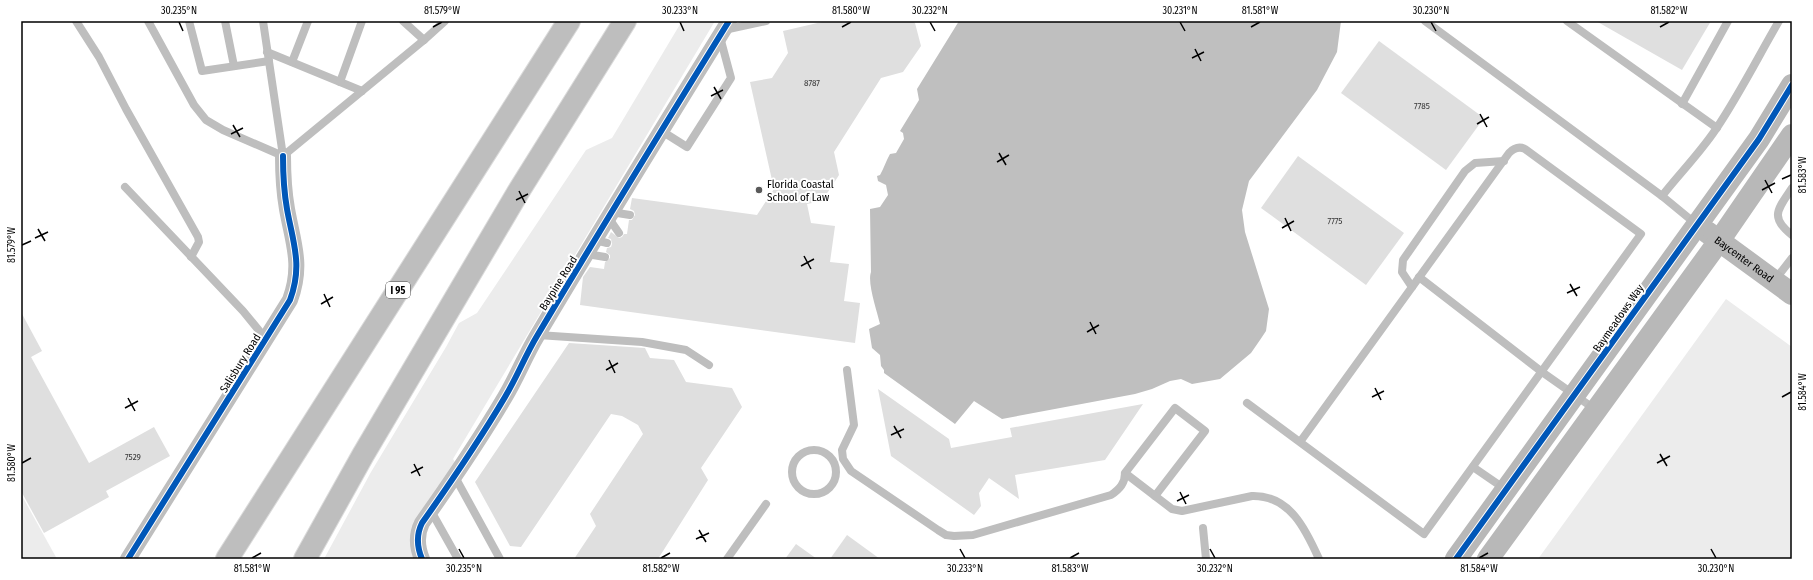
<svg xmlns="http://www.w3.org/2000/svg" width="1813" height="580" viewBox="0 0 1813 580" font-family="'Fira Sans Condensed',sans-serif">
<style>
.green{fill:#ececec}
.water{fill:#bfbfbf}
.building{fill:#dfdfdf}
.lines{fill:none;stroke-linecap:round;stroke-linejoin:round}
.highway-casing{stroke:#dbdbdb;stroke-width:24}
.lane{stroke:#bebebe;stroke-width:8}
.street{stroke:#bebebe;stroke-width:16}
.secondary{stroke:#b8b8b8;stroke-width:22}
.highway{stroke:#bebebe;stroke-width:22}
.cycleway-casing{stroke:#fff;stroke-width:8}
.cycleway{stroke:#0057b8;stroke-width:6}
.ticks{fill:none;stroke:#000;stroke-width:1.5}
.poi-dot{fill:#595959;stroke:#fff;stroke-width:1.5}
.labels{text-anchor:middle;stroke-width:4;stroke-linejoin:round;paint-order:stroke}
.number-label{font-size:9px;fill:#383838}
.shield{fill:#fff;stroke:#4c4c4c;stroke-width:1}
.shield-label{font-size:10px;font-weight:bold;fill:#000}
.poi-label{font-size:11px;fill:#000;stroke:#fff;text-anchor:start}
.street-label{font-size:11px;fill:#000;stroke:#fff}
.neatline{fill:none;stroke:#000;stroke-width:1.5}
.ticks-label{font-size:10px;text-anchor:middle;fill:#000}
</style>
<rect width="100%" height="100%" fill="#fff"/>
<g class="green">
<path d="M682 21H715L453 459 456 464 412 553 413 559H324L371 472 446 347 459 323 477 313 586 150 612 138Z"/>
<path d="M1726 299 1792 347V559H1538Z"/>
<path d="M21 494 57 559H21Z"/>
</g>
<path class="water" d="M959 21H1341L1337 52 1317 90 1249 181 1242 210 1245 232 1269 309 1266 331 1260 340 1251 353 1220 379 1192 384 1181 379 1170 381 1152 389 1135 394 1002 419 974 401 955 424 884 373V370L881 366 880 355 872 348 869 329 880 324C877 311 867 283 871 272L870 209 880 207 888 195 886 185 878 181 877 176 880 175C884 168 886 161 890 154L896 153 904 139 903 133 900 131 919 100 917 89Z"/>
<g class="building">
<path d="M826 21H912L915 23 921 46 903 72 881 78 834 152 839 175 822 201 807 204 811 223 835 226 830 262 849 264 844 301 860 303 855 343 580 305 583 277 590 267 604 269 605 262 610 258V255L606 252 607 248 611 247 612 244 611 239 608 238 611 232 619 238 622 237 624 234H627L629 220H632L635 215 634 211 630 209 632 198 757 215 774 189 750 82 772 78 788 53 783 31Z"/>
<path d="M1596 21H1711L1682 70Z"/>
<path d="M1379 41 1484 118 1446 170 1341 93Z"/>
<path d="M1298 156 1404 233 1366 285 1261 208Z"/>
<path d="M21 312 42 351 31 357 89 463 154 427 170 456 106 491 109 497 44 533 21 491Z"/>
<path d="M569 343 645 348 650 358 674 360 686 382 732 388 742 407 701 468 708 480 658 559H574L596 526 590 514 643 434 638 425 622 416 611 414 521 547 510 546 475 482Z"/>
<path d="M878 389 949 439 951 448 1012 437 1010 428 1143 404 1105 460 1015 475 1019 499 989 478 979 493 981 506 974 515 891 456Z"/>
<path d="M847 535 880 559H830Z"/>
<path d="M796 544 817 559H785Z"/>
</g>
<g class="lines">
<g class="highway-casing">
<g id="highway">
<path d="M227 559 569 21"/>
<path d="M305 559 363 455 520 189 625 21"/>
</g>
</g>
<g class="lane">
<path d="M76 21 99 57 126 109 198 237 199 242 191 257"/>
<path d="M148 21 194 105 206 120 223 130 283 156"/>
<path d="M189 21 202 71 269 61"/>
<path d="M225 21 234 66"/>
<path d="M263 21 283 156"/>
<path d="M403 21 424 40"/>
<path d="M1425 21 1662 196 1696 224"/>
<path d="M1567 21 1717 128"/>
<path d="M724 30 766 21"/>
<path d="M267 52 362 91"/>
<path d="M292 62 308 21"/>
<path d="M340 82 362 21"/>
<path d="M1682 104 1728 21"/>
<path d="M660 130 687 147 731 78 720 37"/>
<path d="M283 156 424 40 445 21"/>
<path d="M125 187 243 311 266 339"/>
<path d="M1792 188C1778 209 1769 217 1792 235"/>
<path d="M1662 196C1680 173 1700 153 1716 129 1739 95 1758 57 1779 21"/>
<path d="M611 212 630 215"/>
<path d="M608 217 619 233"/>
<path d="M595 240 607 243"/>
<path d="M587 254 605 257"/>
<path d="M1419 277 1542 372 1596 410"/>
<path d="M1774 281 1792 258"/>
<path d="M1412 287 1402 272 1403 260 1465 171 1475 163 1504 161"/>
<path d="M538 335 642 342 686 350 709 365"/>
<path d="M847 370 854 425 842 450 843 459 851 471 938 530 946 535 954 536 973 535 1111 495C1120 489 1125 483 1125 473L1175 408 1205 431 1155 496 1125 473"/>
<path d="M1247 403 1424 534 1641 234 1525 149C1519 146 1514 148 1509 153L1300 442"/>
<circle cx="814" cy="472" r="22"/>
<path d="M1473 467 1505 489"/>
<path d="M455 477 500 559"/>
<path d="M1155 496 1172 509 1182 511 1252 496C1290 495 1306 530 1319 559"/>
<path d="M431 511 458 559"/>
<path d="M1203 528 1206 559"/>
<path d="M727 559 766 504"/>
</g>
<g class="street">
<path d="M128 559 290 300C303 265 293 243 287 209 284 192 283 174 283 156"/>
<path d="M422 559C417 547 416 535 422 523 451 482 479 441 505 397 517 377 525 356 537 336 600 230 664 126 729 21"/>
</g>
<g class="secondary">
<path id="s1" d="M1707 232 1792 294"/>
<path d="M1456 559 1759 139 1792 85"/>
<path d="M1488 559 1719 241 1792 135"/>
</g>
<use href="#highway" class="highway"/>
<g class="cycleway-casing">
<g id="cycleway">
<path d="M128 559 290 300C303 265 293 243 287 209 284 192 283 174 283 156"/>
<path d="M422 559C417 547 416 535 422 523 451 482 479 441 505 397 517 377 525 356 537 336 600 230 664 126 729 21"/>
<path d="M1456 559 1759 139 1792 85"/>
</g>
</g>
<use href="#cycleway" class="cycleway"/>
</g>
<path class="ticks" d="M179 22 183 31M680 22 684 31M930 22 935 31M1180 22 1185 31M1431 22 1436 31M433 27 442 22M842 27 851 22M1251 27 1260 22M1660 27 1669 22M1195 49 1201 61M1192 58 1204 52M714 87 721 99M711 96 723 90M1480 114 1487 127M1477 124 1489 117M233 125 240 137M231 134 243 128M999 153 1006 165M997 162 1009 155M1782 179 1791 175M1765 180 1772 193M1762 190 1775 183M519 191 525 203M516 200 528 194M1285 218 1291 231M1282 228 1294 221M38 229 45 241M35 238 48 232M22 245 31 241M804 256 811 269M801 266 814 259M1570 284 1577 296M1567 293 1580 287M324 294 330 307M321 304 333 297M1090 322 1096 334M1087 332 1099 325M609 360 615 373M606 370 618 363M1375 388 1381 400M1372 397 1384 391M1782 397 1791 392M128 398 135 411M125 408 138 401M894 426 901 438M891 435 904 429M1660 454 1667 466M22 463 31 458M1657 463 1670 456M414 464 420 476M411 473 423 467M1180 492 1186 504M1177 501 1189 495M699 530 706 542M696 539 709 533M459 549 464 558M960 549 965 558M1210 549 1215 558M1711 549 1716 558M252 558 261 553M661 558 670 553M1070 558 1079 553M1479 558 1488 553"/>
<circle class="poi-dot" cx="759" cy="190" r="4"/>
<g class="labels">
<g class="number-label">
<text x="812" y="86">8787</text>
<text x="1422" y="109">7785</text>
<text x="1335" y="224">7775</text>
<text x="133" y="460">7529</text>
</g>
<rect class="shield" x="386" y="282" width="24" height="16" rx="3"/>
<g class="shield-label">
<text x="398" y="294">I 95</text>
</g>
<g class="poi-label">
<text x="767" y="188">Florida Coastal<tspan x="767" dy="13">School of Law</tspan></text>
</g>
<g class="street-label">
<text dy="4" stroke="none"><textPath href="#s1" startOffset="46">Baycenter Road</textPath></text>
<text transform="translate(558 283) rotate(-58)" y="4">Baypine Road</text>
<text transform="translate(1618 318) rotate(-55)" y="4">Baymeadows Way</text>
<text transform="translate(240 363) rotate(-58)" y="4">Salisbury Road</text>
</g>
</g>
<rect width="1813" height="580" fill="none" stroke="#ffffff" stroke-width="44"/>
<rect x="22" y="22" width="1769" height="536" class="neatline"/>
<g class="ticks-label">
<text x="179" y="14">30.235°N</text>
<text x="442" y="14">81.579°W</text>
<text x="680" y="14">30.233°N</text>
<text x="851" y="14">81.580°W</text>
<text x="930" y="14">30.232°N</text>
<text x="1180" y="14">30.231°N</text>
<text x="1260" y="14">81.581°W</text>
<text x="1431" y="14">30.230°N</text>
<text x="1669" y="14">81.582°W</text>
<text transform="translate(1802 175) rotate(-90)" y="4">81.583°W</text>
<text transform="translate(11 245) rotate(-90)" y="4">81.579°W</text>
<text transform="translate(1802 392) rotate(-90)" y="4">81.584°W</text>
<text transform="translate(11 463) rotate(-90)" y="4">81.580°W</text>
<text x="252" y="572">81.581°W</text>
<text x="464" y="572">30.235°N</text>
<text x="661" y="572">81.582°W</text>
<text x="965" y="572">30.233°N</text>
<text x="1070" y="572">81.583°W</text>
<text x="1215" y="572">30.232°N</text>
<text x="1479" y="572">81.584°W</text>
<text x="1716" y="572">30.230°N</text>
</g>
</svg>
